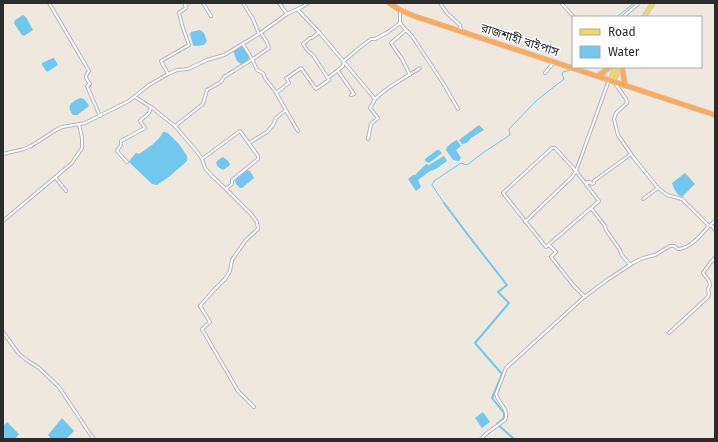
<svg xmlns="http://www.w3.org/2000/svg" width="718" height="442" viewBox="0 0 718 442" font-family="'Fira Sans','Noto Sans Bengali',sans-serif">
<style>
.water{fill:#72c7ef}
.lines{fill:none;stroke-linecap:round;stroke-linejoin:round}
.stream{stroke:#72c7ef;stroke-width:1}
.canal{stroke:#72c7ef;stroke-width:2}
.street-casing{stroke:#b2b4bf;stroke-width:4}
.primary-casing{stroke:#c8c8c8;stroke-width:5.5}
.highway-casing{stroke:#c8c8c8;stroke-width:6}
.street{stroke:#fff;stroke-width:2}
.primary{stroke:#f1d760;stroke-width:3.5}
.highway{stroke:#ffaa58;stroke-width:4.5}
.labels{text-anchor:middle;stroke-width:3;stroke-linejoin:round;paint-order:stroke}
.street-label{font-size:12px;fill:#2c2c2c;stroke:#fff}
</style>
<rect width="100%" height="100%" fill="#eee8de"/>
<g class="water">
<path d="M23 15 26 17 33 30 24 36 21 34 14 23 15 20Z"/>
<path d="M200 30 204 33 207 41 204 45 195 46 193 45 190 34 191 32Z"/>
<path d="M241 46C246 47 248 53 249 58L246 62 241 64 237 61 233 51Z"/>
<path d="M54 58 58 65 47 72 42 65V63L53 58Z"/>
<path d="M80 98C85 98 86 102 89 105L88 107 77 115H73C66 106 71 102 80 98Z"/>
<path d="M479 125 484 130 471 138 468 142 464 144H462L459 140Z"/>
<path d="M163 132H165L168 133 179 144 187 156V161L170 176 157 185 152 184 129 162 130 160 136 153 139 154C148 148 159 141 163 132Z"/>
<path d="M457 140 461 146 456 150 461 158 459 161 453 160 446 150C447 145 453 142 457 140Z"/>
<path d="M437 150H439L442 153 441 154 429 163 425 161V159Z"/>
<path d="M444 156 447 161 436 169 430 171 418 180 421 187 416 191 408 179 413 175H415L426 164 429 165Z"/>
<path d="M223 157 228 161 230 164 229 166 223 170 218 167 216 163 218 160Z"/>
<path d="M246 170 250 171 254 178 242 188H240L236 184 235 181 238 176Z"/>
<path d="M685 173 695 184 682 197C676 194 674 189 672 183Z"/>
<path d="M483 412 490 422 482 428 475 418Z"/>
<path d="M62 418 74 431 66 439H51L48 435Z"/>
<path d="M7 422 19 434 15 439H3V426Z"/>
</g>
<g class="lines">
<g class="stream">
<path d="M617 17 634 3"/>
<path d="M444 203 432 185 434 181 461 163 467 165 484 152 510 135 509 129 512 126 536 101 564 79 562 74 563 72 570 70"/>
</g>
<path class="canal" d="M444 203 468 235 507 285 498 292 509 303 475 343 502 374 492 398 504 413V418L497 424 513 438"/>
<g class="street-casing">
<g id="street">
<path d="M49 3 89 71C84 78 86 78 90 84L87 86 100 116"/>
<path d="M203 3 211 16"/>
<path d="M243 3 253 19 259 34"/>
<path d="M279 3 287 14"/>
<path d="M440 3 447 13 460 25 461 31"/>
<path d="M561 3 574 17"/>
<path d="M298 10 319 32 375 99C388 86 405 78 420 68"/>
<path d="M623 17 639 3"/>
<path d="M400 23 405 29V31L391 43 402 59 410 75"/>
<path d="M405 29 412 36 443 83 458 109"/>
<path d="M243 44 252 59 257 70 263 73 265 78 275 91 298 131"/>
<path d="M338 71 354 94 351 95"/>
<path d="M545 73 554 62"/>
<path d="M168 74 161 61 189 45 183 28 179 13 180 12 186 8 185 5 189 3"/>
<path d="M328 78 343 66 344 61 358 49 371 39H375L388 32 400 23V12"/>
<path d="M276 93 289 83 286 78H287L301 68 316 89 329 80 313 55 308 51 303 44 310 38H312L319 32"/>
<path d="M135 97 151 107 175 126 198 153 202 159 205 168 212 176 226 189 251 214 257 222 258 229 246 240 232 260 230 271 225 279 213 291 200 306 210 322 202 329 238 391 254 407"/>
<path d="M175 126 203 104 207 90 221 82 224 77 256 57 269 48 267 42 261 33"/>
<path d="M368 139 371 124 378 118 370 108 375 99"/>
<path d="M249 143 267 132 273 125 276 118 286 110"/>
<path d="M3 154 24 149 31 146 56 130 62 127 85 123 129 101 149 85 168 74 177 70 188 69 207 60 224 55 259 34 287 14 302 7 308 3"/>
<path d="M202 159 240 131 258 156V159L232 180V184L226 189"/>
<path d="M127 162 117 151 121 145V141L145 128 140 121 149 113 151 107"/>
<path d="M55 177 66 191"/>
<path d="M586 184 587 182 588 183 590 182 592 184 594 183V181L631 154"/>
<path d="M643 199 658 188"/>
<path d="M591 208 605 226 606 230 620 250 621 254 630 265"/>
<path d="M3 221 72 163 82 148V138L79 124"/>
<path d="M715 221 709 226H712L715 230"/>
<path d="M525 222 572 177 576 171 599 201 546 247 503 193 552 148H555L576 171 609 80"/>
<path d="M549 245 556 252 551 257 574 286 585 297"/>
<path d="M3 332 19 354 28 361 39 368 59 387 90 434 94 439"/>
<path d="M669 333 708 297 709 294 708 289 710 285 709 281 703 273 711 262 715 258"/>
<path d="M481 439 487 433 505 420C510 410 498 403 496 394L506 368 583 298 607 280 633 263 643 258 655 255 670 246H674L678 249C690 249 702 234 709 226L682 199 667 195 658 188 633 157 618 135 614 119 616 113 627 103 626 99 614 82"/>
</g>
</g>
<g class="primary-casing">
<g id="primary">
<path d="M644 17 653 3"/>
<path d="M610 80 616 67"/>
<path d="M614 81 620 67"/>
</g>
</g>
<g class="highway-casing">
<g id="highway">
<path d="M389 3 400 10 414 16 715 115"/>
<path d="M622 67 625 85"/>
<path d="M598 76 610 67"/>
</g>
</g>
<use href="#street" class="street"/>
<use href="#primary" class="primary"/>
<use href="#highway" class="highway"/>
</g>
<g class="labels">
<g class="street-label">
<text transform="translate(520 40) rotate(18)" y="4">রাজশাহী বাইপাস</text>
</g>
</g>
<rect width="718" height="442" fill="none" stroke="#2c2c2c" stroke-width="8"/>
<rect x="572" y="16" width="130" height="52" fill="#ffffff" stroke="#ababab"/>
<rect x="580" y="29" width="20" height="6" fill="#f1d760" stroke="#ababab"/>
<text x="608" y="36" font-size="12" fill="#2c2c2c">Road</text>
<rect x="580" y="46" width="20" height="12" fill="#72c7ef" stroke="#ababab"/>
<text x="608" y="56" font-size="12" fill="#2c2c2c">Water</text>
</svg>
